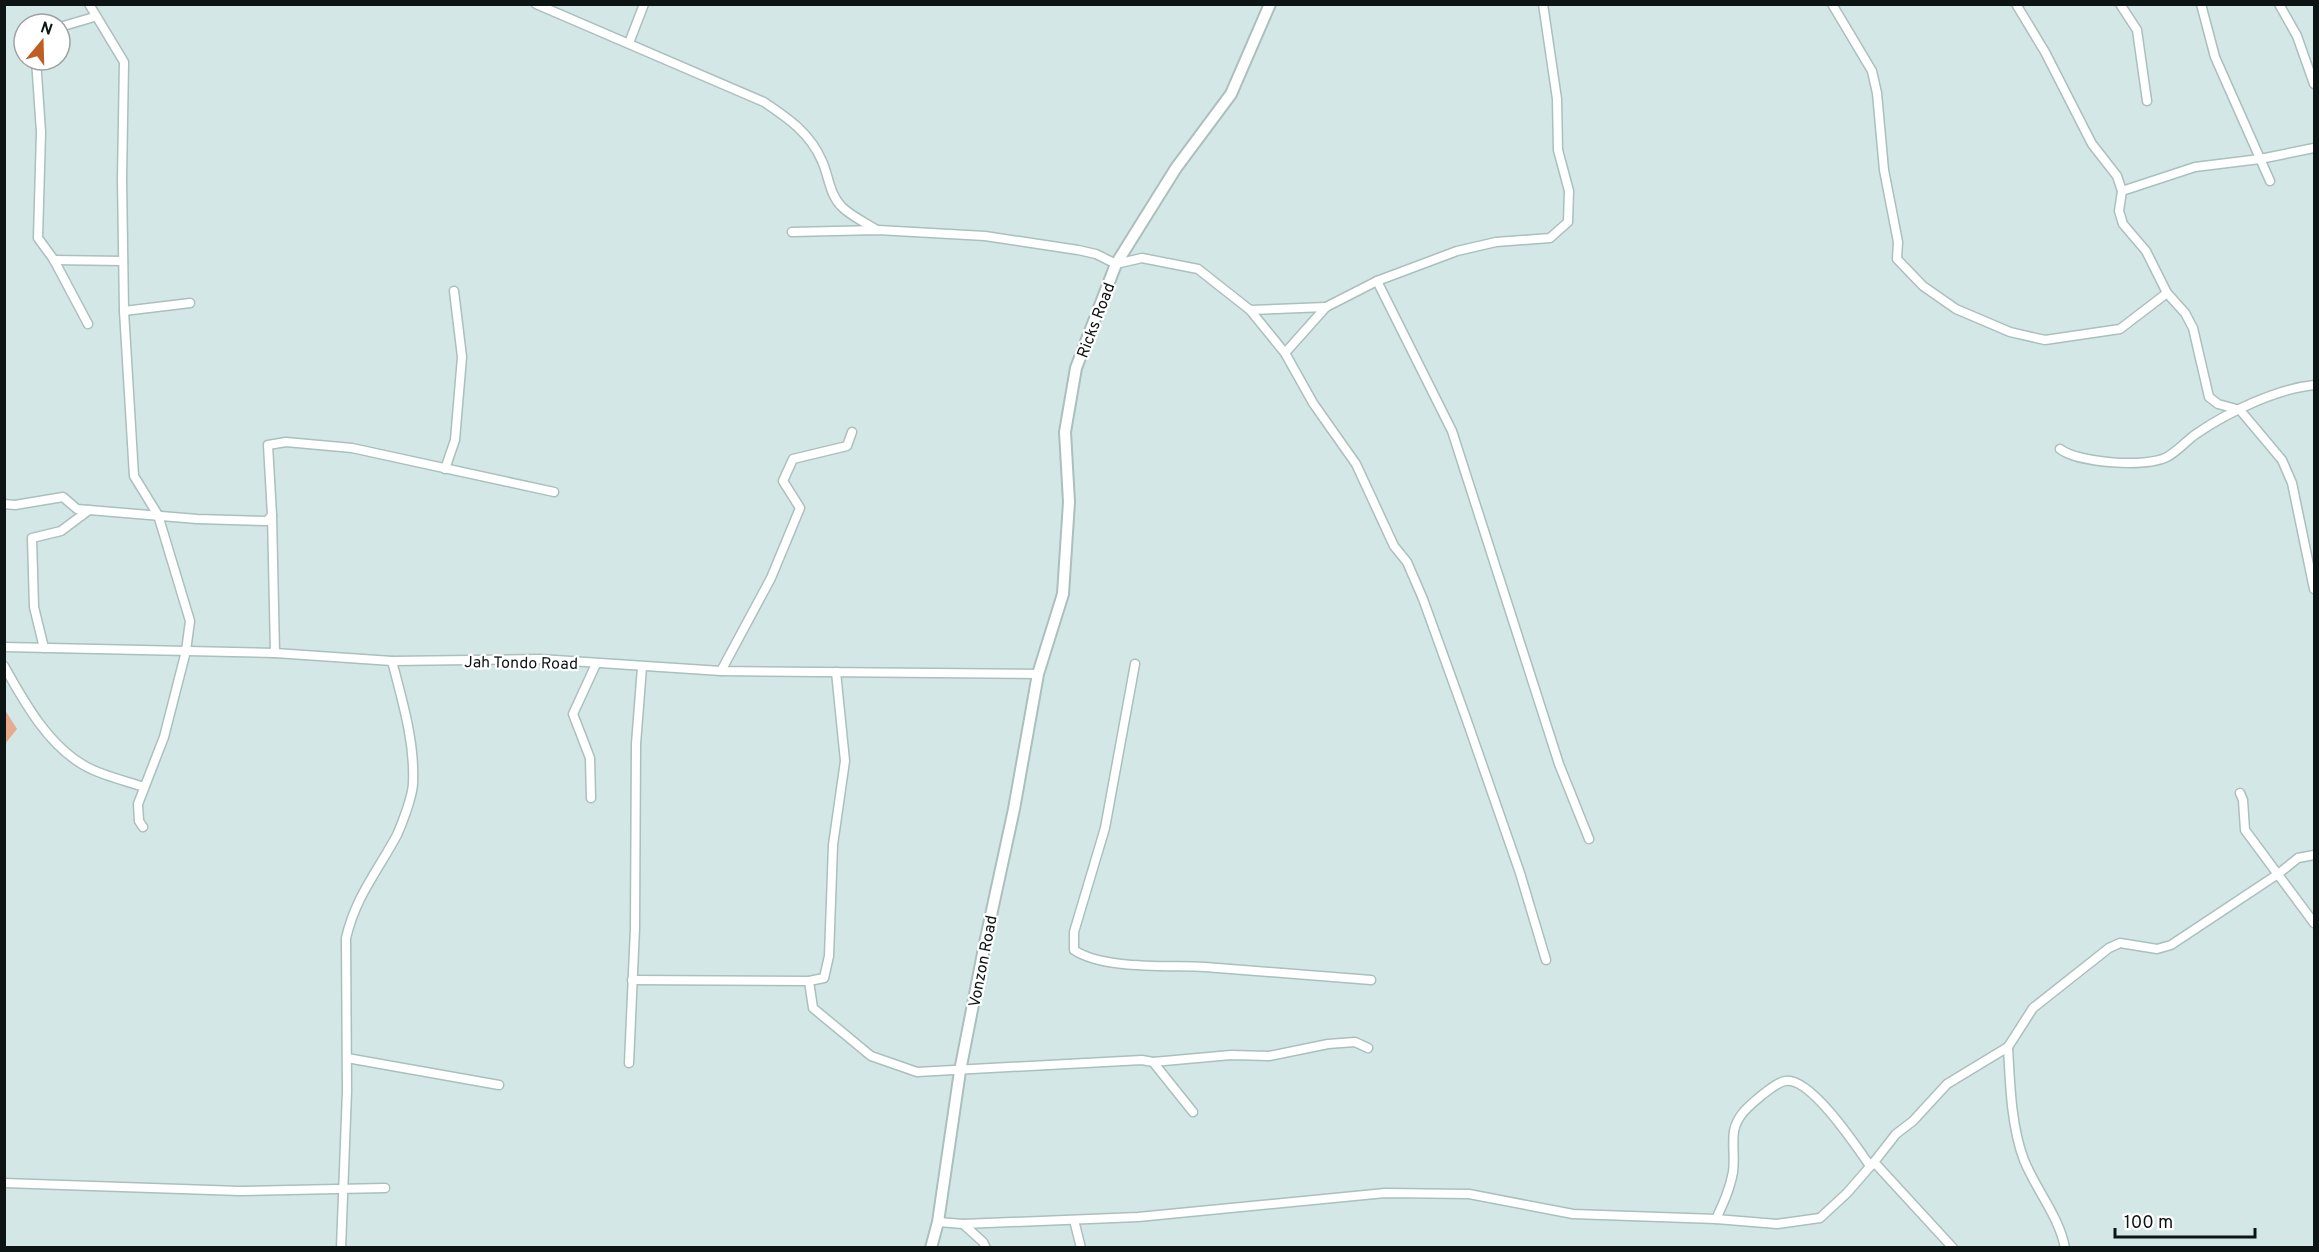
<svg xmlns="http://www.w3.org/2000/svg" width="2319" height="1252" viewBox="0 0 2319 1252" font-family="Overpass,sans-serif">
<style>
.green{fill:#e8aa8c}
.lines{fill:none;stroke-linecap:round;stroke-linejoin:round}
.minor-casing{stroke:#abbfbd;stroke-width:11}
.tertiary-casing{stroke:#abbfbd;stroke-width:14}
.minor{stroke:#fff;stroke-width:8}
.tertiary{stroke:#fff;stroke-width:10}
.labels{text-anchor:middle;stroke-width:4.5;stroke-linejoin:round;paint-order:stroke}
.street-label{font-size:16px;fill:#0d1514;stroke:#fff}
</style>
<rect width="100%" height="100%" fill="#d3e8e6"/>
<path class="green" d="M5 710 17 729 5 744H4Z"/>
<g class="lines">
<g class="minor-casing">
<g id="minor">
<path d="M89 4 124 62 122 179 124 311 134 476 158 515 190 621 186 651 164 737 138 804 139 821 143 827"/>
<path d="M536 4 764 102C788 118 810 133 822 161 829 176 829 194 842 207 851 216 866 223 877 230"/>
<path d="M1832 4 1872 71 1877 93 1884 170 1898 242 1897 259 1923 286 1956 309 2010 332 2045 340 2120 329 2167 293 2146 251 2123 224 2119 211 2122 191 2117 176 2092 144 2045 52 2016 4"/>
<path d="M2120 4 2137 30 2147 101"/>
<path d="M2201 4 2215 57 2270 181"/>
<path d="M2279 4 2297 36 2314 84"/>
<path d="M60 27 94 17"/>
<path d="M629 43 644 4"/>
<path d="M36 60 41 132 38 238 54 260 88 324"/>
<path d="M2122 191 2195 167 2260 159 2314 148"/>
<path d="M792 232 878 230 985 236 1078 250 1096 254 1116 264 1142 258 1198 269 1250 310 1326 307"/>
<path d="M54 260 123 261"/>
<path d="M1377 281 1452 431 1559 764 1589 839"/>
<path d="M2167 293 2185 313 2193 328 2209 397 2218 404 2240 410 2282 460 2292 483 2314 589"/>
<path d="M1250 310 1285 353 1313 403 1356 464 1394 546 1407 562 1423 599 1466 718 1520 873 1546 960"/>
<path d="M124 311 190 303"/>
<path d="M1285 353 1326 307 1377 281 1457 251 1496 242 1550 238 1568 222 1569 191 1558 150 1557 99 1543 4"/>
<path d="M2060 449C2078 463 2146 468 2167 457 2178 451 2186 441 2196 434 2228 412 2276 389 2314 385"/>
<path d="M445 469 455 440 462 357 454 291"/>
<path d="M4 504 15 505 63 497 77 509 197 519 267 521 272 515 268 445 286 442 352 448 554 492"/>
<path d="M272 515 275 653"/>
<path d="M4 647 275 653 392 661 540 659 721 671 1038 674"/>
<path d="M44 648 34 607 32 538 61 531 89 510"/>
<path d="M1135 664 1105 828 1074 932V950C1104 970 1169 965 1205 967 1261 971 1316 976 1371 980"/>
<path d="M4 666C24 702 49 747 87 767 104 776 126 781 144 787"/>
<path d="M721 671 771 578 800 508 783 481 793 459 847 446 852 432"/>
<path d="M836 672 845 761 833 845 829 956 824 978 809 981 813 1008 871 1056 917 1072 1142 1060 1153 1062 1193 1112"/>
<path d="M2240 793 2243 800 2245 830 2314 923"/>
<path d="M591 798 590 758 573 714 596 664"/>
<path d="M632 980 809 981"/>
<path d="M2008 1047C2010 1083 2011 1126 2024 1160 2036 1190 2059 1216 2065 1248"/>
<path d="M347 1058 499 1085"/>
<path d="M1153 1062 1231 1055 1269 1056 1328 1044 1355 1042 1368 1048"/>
<path d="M629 1063 635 928 636 744 642 667"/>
<path d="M4 1183 240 1191 385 1188"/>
<path d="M1716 1219C1723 1204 1730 1189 1733 1172 1735 1158 1732 1144 1734 1131 1737 1115 1750 1105 1762 1095 1769 1090 1776 1083 1785 1081 1810 1076 1857 1147 1870 1166"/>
<path d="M1074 1220 1081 1248"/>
<path d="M938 1222 963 1224 1138 1217 1385 1193 1469 1194 1573 1214 1716 1219 1777 1224 1820 1218 1847 1193 1874 1162"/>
<path d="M963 1224 983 1242 986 1248"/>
<path d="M341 1248 347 1091 346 938C356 896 377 872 397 835 402 824 413 795 413 783 415 742 402 700 392 661"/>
<path d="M1953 1248 1874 1162 1896 1134 1913 1121 1947 1084 2008 1047 2033 1008 2109 948 2120 943 2157 949 2171 945 2278 874 2298 858 2314 855"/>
</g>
</g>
<g class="tertiary-casing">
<path id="tertiary" d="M931 1248 938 1222 960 1071 985 943 1014 809 1038 674 1063 594 1069 502 1065 432 1076 368 1116 264 1176 168 1231 94 1270 4"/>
</g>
<use href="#minor" class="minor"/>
<use href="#tertiary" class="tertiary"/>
</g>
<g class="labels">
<g class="street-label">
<text transform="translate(1095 320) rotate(-69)" y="6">Ricks Road</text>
<text transform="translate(521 662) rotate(1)" y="6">Jah Tondo Road</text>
<text transform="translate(982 961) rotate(-79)" y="6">Vonzon Road</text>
</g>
</g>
<rect width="2319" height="1252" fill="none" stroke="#0d1514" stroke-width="12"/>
<g transform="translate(42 42) rotate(19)"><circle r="28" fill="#ffffff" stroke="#9ea1a1" stroke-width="1.5"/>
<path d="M0-4.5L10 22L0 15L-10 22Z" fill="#c05d24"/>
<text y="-9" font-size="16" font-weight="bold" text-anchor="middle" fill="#0d1514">N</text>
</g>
<path d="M2115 1228v9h140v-9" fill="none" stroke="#0d1514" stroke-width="3"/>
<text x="2124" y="1228" font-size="18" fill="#0d1514" stroke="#ffffff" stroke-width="4.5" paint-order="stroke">100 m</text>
</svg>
